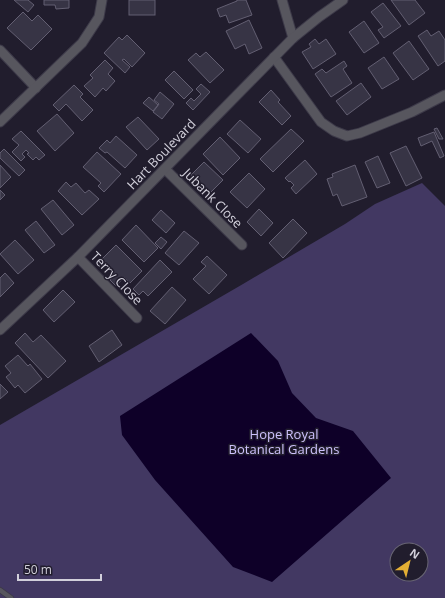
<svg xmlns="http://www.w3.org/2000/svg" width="445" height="598" viewBox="0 0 445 598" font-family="'Open Sans',sans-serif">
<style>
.green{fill:#423862;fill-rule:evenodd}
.water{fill:#0e0028}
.building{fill:#373445;stroke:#635f72}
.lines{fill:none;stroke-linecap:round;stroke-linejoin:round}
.lane-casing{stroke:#3d3a49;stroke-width:6}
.street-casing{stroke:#3d3a49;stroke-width:11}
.lane{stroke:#57565e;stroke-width:4.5}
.street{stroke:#57565e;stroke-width:9}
.labels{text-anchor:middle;stroke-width:3;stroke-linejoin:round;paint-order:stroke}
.street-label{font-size:13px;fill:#d2d0db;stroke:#211d2d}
.park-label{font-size:13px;fill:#cdc1fc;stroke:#211d2d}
</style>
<rect width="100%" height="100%" fill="#211d2d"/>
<path class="green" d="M422 183 445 206V598H0V425L243 284 345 224 375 204ZM397 550H421V574H397Z"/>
<path class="water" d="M251 333 278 361 292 393 316 418 353 431 391 478 272 582 233 567 155 480 122 435 120 416Z"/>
<g class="building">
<path d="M14 0H28L34 5 28 12Z"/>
<path d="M44 0H69V8L56 9 55 5H44Z"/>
<rect x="129" y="0" width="26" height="15"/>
<path d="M237 0H246L252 15 229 23 226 15 220 17 217 9 237 1Z"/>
<path d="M391 0H415L425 13 409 25Z"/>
<path d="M383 3 401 26 384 38 378 30 383 27 371 12Z"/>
<path d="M23 12 32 21 38 15 52 29 31 50 7 28Z"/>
<path d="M249 20 262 48 249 54 245 44 235 49 226 31Z"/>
<path d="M364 21 379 43 364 53 349 32Z"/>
<path d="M427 30 431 36 439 31 445 40V61L438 66 418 36Z"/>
<path d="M127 35 145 53 132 67 124 59 122 60 130 67 125 73 104 53 119 37 122 40Z"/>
<path d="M315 39 319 44 326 39 336 54 313 69 302 52 311 47 309 44Z"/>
<path d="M409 41 429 69 413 80 393 53Z"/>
<path d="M206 52 224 70 210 83 188 60 196 53 200 57Z"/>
<path d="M384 57 399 79 382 89 368 68Z"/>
<path d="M105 60 113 68 108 74 115 81 106 91 103 88 95 97 84 86 93 78 90 75Z"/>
<path d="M344 61 347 66 343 69 352 83 331 97 315 74 322 69 326 73Z"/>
<path d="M174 71 193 90 184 99 165 80Z"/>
<path d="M361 83 371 97 347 115 336 101Z"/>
<path d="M201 84 210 92 193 110 186 103 191 98 194 101 201 94 196 89Z"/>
<path d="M74 85 83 94 80 97 93 110 82 121 66 104 59 111 53 105Z"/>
<path d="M271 90 280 100 278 102 291 116 282 125 259 102Z"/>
<path d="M160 92 174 104 162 119 153 112 159 104 154 100Z"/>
<path d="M149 97 158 105 153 111 143 103Z"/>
<path d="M57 114 74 133 55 151 37 131Z"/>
<path d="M138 117 159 139 147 150 126 127Z"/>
<path d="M240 120 261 139 248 153 227 134Z"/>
<path d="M437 128 443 139H439L434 129Z"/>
<path d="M291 129 304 141 273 172 260 159Z"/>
<path d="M21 131 45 155 39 160 36 157 33 160 27 154 29 153 26 150 22 154 25 157 21 161 12 152 19 145 12 139Z"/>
<path d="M434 132 444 156 440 158 432 141 421 146 418 138Z"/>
<path d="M116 136 137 155 125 168 107 152 105 153 99 148 107 140 110 143Z"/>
<path d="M220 137 240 158 223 175 203 154Z"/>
<path d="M406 146 422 178 406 186 390 153Z"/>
<path d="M4 149 25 170 19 176 0 158V153Z"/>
<path d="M97 152 121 174 104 192 98 186 101 183 83 167Z"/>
<path d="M378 156 390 183 377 188 365 162Z"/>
<path d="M305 160 317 174 296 194 291 188 294 185 290 181 289 182 285 178Z"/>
<path d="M204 162 223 180 210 193 191 175Z"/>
<path d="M0 165 11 177 0 188Z"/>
<path d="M355 165 367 197 342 206 337 194 333 196 327 179 333 177 332 174Z"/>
<path d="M249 173 265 189 247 208 230 192Z"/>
<path d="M66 182 71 187 76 183 85 193 89 190 99 199 82 215 58 191Z"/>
<path d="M0 190 5 195 0 200Z"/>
<path d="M53 200 74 225 62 235 41 209Z"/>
<path d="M259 209 273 223 261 236 247 222Z"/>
<path d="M161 210 175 223 166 233 152 220Z"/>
<path d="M293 219 307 233 283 258 269 243Z"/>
<path d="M36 221 55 245 44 253 25 230Z"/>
<path d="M136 225 158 248 144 262 122 240Z"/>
<path d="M184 231 199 243 179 265 165 253Z"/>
<path d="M161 237 167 242 161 249 155 243Z"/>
<path d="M15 240 34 260 18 274 0 254Z"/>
<path d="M116 245 142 271 130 283 124 277 116 286 110 280 115 275 100 261Z"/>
<path d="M207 256 227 275 209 294 193 279 206 266 201 262Z"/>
<path d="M160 260 172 272 148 296 143 291 139 295 133 289Z"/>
<path d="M5 273 14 283 0 297V278Z"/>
<path d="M172 287 186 300 165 324 150 311Z"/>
<path d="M63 290 75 302 54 322 43 310Z"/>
<path d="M112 330 122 345 99 362 89 346Z"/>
<path d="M25 333 33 342 41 335 66 361 48 378 15 343Z"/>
<path d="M18 355 28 366 30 364 42 379 25 393 18 385 15 388 6 377 11 373 5 366Z"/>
<path d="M0 384 8 392 0 399Z"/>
</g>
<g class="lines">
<g class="lane-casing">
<path id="lane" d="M0 590 11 598"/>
</g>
<g class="street-casing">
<g id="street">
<path d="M282 0 293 38"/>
<path d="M0 50 36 88"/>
<path d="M274 57 321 122 334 131 347 136 360 133 412 112 445 95"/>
<path d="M0 122 82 43 99 17 102 0"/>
<path d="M165 169 242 245"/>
<path d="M78 257 137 318"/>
<path d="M0 330 78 257 293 38 319 17 343 0"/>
</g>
</g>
<use href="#lane" class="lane"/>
<use href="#street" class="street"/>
</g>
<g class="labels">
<g class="street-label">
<text transform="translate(161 154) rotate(-46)" y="5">Hart Boulevard</text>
<text transform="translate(213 198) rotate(45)" y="5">Jubank Close</text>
<text transform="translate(117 278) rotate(46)" y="5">Terry Close</text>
</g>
<g class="park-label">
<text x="284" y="439">Hope Royal<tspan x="284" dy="15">Botanical Gardens</tspan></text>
</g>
</g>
<g transform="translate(409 562) rotate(35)"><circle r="19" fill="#211d2d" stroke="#686573"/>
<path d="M0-3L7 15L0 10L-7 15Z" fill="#e3ae34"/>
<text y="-6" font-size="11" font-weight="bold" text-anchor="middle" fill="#d2d0db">N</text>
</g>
<path d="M18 574v6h83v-6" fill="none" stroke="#d2d0db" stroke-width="2"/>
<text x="24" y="574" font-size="12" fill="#d2d0db" stroke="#211d2d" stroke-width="3" paint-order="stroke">50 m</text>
</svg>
